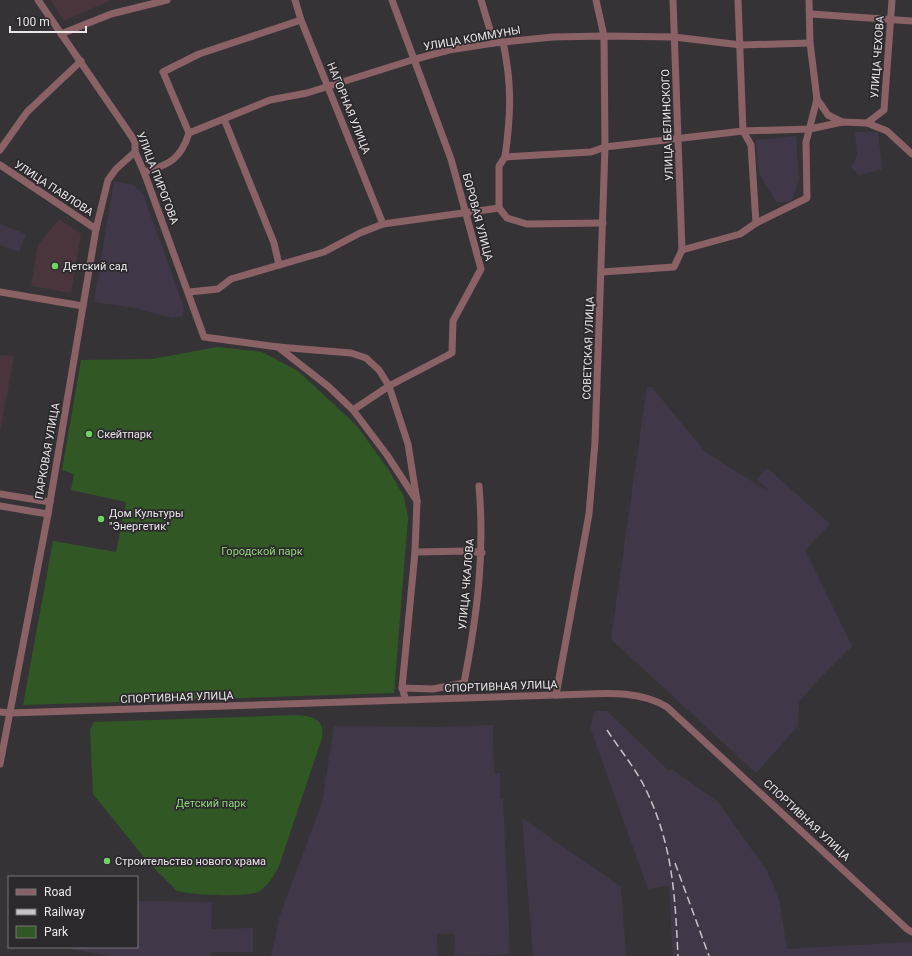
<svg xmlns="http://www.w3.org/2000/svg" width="912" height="956" viewBox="0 0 912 956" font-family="Roboto,sans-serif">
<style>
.industrial{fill:#403848}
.education{fill:#49353b}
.green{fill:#315824}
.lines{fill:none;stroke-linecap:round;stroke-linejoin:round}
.minor{stroke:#8a6165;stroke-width:7}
.rail{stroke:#c5c3c6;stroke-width:1.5;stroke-dasharray:8 4;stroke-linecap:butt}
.poi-dot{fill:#6ed361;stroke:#2c292d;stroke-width:1.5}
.labels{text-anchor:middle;stroke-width:3.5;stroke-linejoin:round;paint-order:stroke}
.street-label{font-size:11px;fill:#e8e6e8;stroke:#2c292d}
.poi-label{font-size:11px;fill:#e8e6e8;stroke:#2c292d;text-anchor:start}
.park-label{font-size:11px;fill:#8ed877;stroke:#2c292d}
</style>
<rect width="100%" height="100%" fill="#363337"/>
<g class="industrial">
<path d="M855 132H878L882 169 859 175 850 166 854 164 857 154Z"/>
<path d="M796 136 799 180 791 202H776L759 173 756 140Z"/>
<path d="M114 181 133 185 143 194 184 308 183 316 172 318 135 308 94 302Z"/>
<path d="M0 224 26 234 19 252 0 245Z"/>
<path d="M647 387H652L705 452 771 493 757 479 767 468 830 524 805 550 852 646 816 682 799 702 798 726 756 773 611 639Z"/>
<path d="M595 711H607L668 770H673L718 802 767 871 779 899 787 949 912 942V956H673L669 886 648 889 590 727Z"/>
<path d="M493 725 494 773H500V799H503L510 949 507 955 454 956 455 934H437L438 956H271L280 915 322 803 334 726 440 727Z"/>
<path d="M522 818 621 887 626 956H533Z"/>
<path d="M137 901 212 902 211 929 253 928V952H211V956H109L71 949V947H137Z"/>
</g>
<g class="education">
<path d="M50 0H111L64 21Z"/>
<path d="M59 219 81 234 71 293 31 286 38 245Z"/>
<path d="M0 355 14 356 0 433Z"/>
</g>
<g class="green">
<path d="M217 347 262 352 298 371 357 426 390 472 404 497 408 518 394 693 23 705 53 541 116 552 126 502 71 490 74 474 62 470 81 360 152 359Z"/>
<path d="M296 715C312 716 325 718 322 738L279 866C274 875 269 885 260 891 248 898 191 895 177 891L147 861 93 794 90 729 94 722Z"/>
</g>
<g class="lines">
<g class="minor">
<path d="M38 0 132 137 135 143V152L144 172 204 337 278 347 329 387 353 410 387 455 417 501"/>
<path d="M295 0 301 20 383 224"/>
<path d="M481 0 494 43"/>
<path d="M673 0 682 250"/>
<path d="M738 0 743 131 751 145 756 223"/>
<path d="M892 0 884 110 867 123 887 131 912 154"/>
<path d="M811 14 912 21"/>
<path d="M61 34 111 14 167 0"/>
<path d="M817 99 828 115 842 122"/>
<path d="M224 119 274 243 279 265"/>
<path d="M189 133 163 72 199 54 301 20"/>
<path d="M0 150 27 112 81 61"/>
<path d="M505 157 591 152 605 147 743 131 810 129 842 122 867 123"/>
<path d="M0 165 96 229"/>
<path d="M144 172C169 165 181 159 189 133L270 100 307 93 412 60 449 50 494 43 553 37 604 36 674 37 741 45 810 43"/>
<path d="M499 208V166L505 157C511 114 512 84 503 42"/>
<path d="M499 208 507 218 527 224 603 223"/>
<path d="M602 272 674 267 682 250 740 234 756 223 807 198 806 142 817 99 810 43 809 0"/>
<path d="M0 292 83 306"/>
<path d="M189 292 218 289 231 279 324 252 360 233 383 224 499 208"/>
<path d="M278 347 351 353 366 358 379 370 389 386 408 444 417 501 415 552 402 688 406 700"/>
<path d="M353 410 389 386 452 353 453 321 481 269 451 159 392 0"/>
<path d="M0 494 50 502"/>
<path d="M0 506 48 514"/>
<path d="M415 552 470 551 482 553"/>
<path d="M402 688 433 689 464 683C477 615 485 556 479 486"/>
<path d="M556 695 589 514 595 442 605 147 604 36 596 0"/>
<path d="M0 712 10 713 556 695C592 695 635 687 667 707L907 929 912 932"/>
<path d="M0 764 48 514 96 229 108 180 116 169 135 152"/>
</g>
<g class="rail">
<path d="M607 730C620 750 637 770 647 792 673 847 675 896 678 956"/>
<path d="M675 863 709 956"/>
</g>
</g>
<g class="poi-dot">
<circle cx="55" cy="266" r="4"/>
<circle cx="89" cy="434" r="4"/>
<circle cx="101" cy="519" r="4"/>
<circle cx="107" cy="861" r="4"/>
</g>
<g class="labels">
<g class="street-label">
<text transform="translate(472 38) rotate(-10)" y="4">УЛИЦА КОММУНЫ</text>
<text transform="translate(877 57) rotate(-86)" y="4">УЛИЦА ЧЕХОВА</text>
<text transform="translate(349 108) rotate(68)" y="4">НАГОРНАЯ УЛИЦА</text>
<text transform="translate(667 125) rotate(-92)" y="4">УЛИЦА БЕЛИНСКОГО</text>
<text transform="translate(158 178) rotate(69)" y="4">УЛИЦА ПИРОГОВА</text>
<text transform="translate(54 188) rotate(33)" y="4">УЛИЦА ПАВЛОВА</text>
<text transform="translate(478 217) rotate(75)" y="4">БОРОВАЯ УЛИЦА</text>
<text transform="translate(588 348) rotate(-88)" y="4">СОВЕТСКАЯ УЛИЦА</text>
<text transform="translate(47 451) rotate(-80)" y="4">ПАРКОВАЯ УЛИЦА</text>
<text transform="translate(466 584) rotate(-85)" y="4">УЛИЦА ЧКАЛОВА</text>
<text transform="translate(501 686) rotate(-2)" y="4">СПОРТИВНАЯ УЛИЦА</text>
<text transform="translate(177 697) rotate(-2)" y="4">СПОРТИВНАЯ УЛИЦА</text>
<text transform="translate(807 820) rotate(43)" y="4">СПОРТИВНАЯ УЛИЦА</text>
</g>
<g class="poi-label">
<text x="63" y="270">Детский сад</text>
<text x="97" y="438">Скейтпарк</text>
<text x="109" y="517">Дом Культуры<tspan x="109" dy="13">"Энергетик"</tspan></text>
<text x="115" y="865">Строительство нового храма</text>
</g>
<g class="park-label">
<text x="262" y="555">Городской парк</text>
<text x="211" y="807">Детский парк</text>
</g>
</g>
<rect x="8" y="876" width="130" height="72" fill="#2c292d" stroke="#777578"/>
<rect x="16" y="889" width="20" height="6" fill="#8a6165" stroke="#777578"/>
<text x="44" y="896" font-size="12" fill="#e8e6e8">Road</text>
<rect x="16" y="909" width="20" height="6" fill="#c5c3c6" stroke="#777578"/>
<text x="44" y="916" font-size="12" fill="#e8e6e8">Railway</text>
<rect x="16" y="926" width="20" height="12" fill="#315824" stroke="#777578"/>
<text x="44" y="936" font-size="12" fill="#e8e6e8">Park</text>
<path d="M10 26v6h76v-6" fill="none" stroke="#e8e6e8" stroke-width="2"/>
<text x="16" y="26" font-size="12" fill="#e8e6e8" stroke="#2c292d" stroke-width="3" paint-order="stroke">100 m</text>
</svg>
